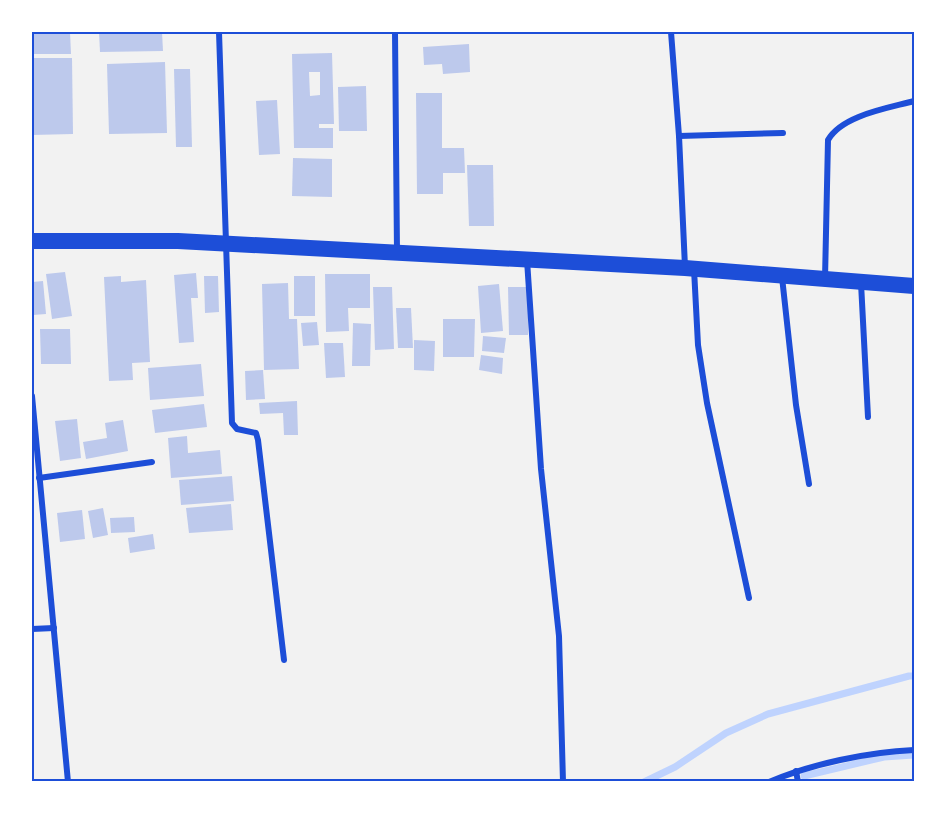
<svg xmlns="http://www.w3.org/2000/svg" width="946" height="813" viewBox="0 0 946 813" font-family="Merriweather,serif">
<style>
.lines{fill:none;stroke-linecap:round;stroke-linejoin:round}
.stream{stroke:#bfd3fe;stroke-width:7}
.building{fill:#bdc9ec;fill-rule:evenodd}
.minor{stroke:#1d4ed8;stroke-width:6}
.trunk{stroke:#1d4ed8;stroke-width:16}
.neatline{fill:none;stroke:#1d4ed8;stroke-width:2}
</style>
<rect width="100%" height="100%" fill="#f2f2f2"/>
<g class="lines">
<g class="stream">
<path d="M804 776 884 757 914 755"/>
<path d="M644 782 675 767 726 733 768 714 909 676H914"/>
</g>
</g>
<g class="building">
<path d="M32 32H70L71 54H32Z"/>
<path d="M99 32H162L163 51 100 52Z"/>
<path d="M469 44 470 72 443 74 442 64 424 65 423 47Z"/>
<path d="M332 53 334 124H319V128H333V148H294L292 54ZM309 72H320V95L310 96Z"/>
<path d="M32 58H72L73 134 32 135Z"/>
<path d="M165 62 167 133 109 134 107 64Z"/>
<path d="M174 69H190L192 147H176Z"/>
<path d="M366 86 367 131H339L338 87Z"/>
<path d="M416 93H442V148H464L465 173H443V194H417Z"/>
<path d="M277 100 280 154 259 155 256 101Z"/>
<path d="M293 158 332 159V197L292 196Z"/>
<path d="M467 165H493L494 226H469Z"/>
<path d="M65 272 72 316 52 319 46 274Z"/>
<path d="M196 273 198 298H191L194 342 179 343 174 275Z"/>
<path d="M325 274H370V308H348L349 331 326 332Z"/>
<path d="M121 276V282L146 280 150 362 132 363 133 380 109 381 104 277Z"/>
<path d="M204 276H218L219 312 205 313Z"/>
<rect x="294" y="276" width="21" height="40"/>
<path d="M43 281 46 314 33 315 32 282Z"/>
<path d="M288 283 289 319H297L299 369 264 370 262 284Z"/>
<path d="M499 284 503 331 481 333 478 286Z"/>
<path d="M373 287H392L394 349 375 350Z"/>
<path d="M508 287H528V335H509Z"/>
<path d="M396 308H411L413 348H398Z"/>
<path d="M443 319H475L474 357H443Z"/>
<path d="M317 322 319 345 303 346 301 323Z"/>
<path d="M353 323 371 324 370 366H352Z"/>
<path d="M40 329H70L71 364H41Z"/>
<path d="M483 336 506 338 504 353 482 351Z"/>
<path d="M414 340 435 341 434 371 414 370Z"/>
<path d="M324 343H343L345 377 326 378Z"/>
<path d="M481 355 503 358 502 374 479 370Z"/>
<path d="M201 364 204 396 150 400 148 368Z"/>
<path d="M263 370 265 399 246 400 245 371Z"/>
<path d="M297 401 298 435H284L283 413 260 414 259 403Z"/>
<path d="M204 404 207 427 155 433 152 410Z"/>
<path d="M77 419 81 458 60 461 55 421Z"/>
<path d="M123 420 128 451 86 459 83 442 107 438 105 423Z"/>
<path d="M187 436 188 453 220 450 222 474 171 478 168 438Z"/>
<path d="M232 476 234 501 181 505 179 480Z"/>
<path d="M231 504 233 530 189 533 186 508Z"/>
<path d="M103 508 108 535 93 538 88 511Z"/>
<path d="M82 510 85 539 60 542 57 513Z"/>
<path d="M134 517 135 532 111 533 110 518Z"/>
<path d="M153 534 155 549 130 553 128 538Z"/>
</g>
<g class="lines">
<g class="minor">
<path d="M219 32 232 423 237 429 256 433 258 440 284 660"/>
<path d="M395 32 397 253"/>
<path d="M671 32 679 136 685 267"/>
<path d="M679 136 783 133"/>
<path d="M527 260 541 469 559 636 563 782"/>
<path d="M694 269 698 345 707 403 749 598"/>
<path d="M782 277 796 405 809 484"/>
<path d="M825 279 828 140C842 115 889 108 914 101"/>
<path d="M861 283 868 417"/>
<path d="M32 396 68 782"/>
<path d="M39 478 152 462"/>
<path d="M32 629 54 628"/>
<path d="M796 771 798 782"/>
<path d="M769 782C811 764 868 752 914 750"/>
</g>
<path class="trunk" d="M32 241H178L685 268 914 286"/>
</g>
<rect width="946" height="813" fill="none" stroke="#ffffff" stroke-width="66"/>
<rect x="33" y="33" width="880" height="747" class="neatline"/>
</svg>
